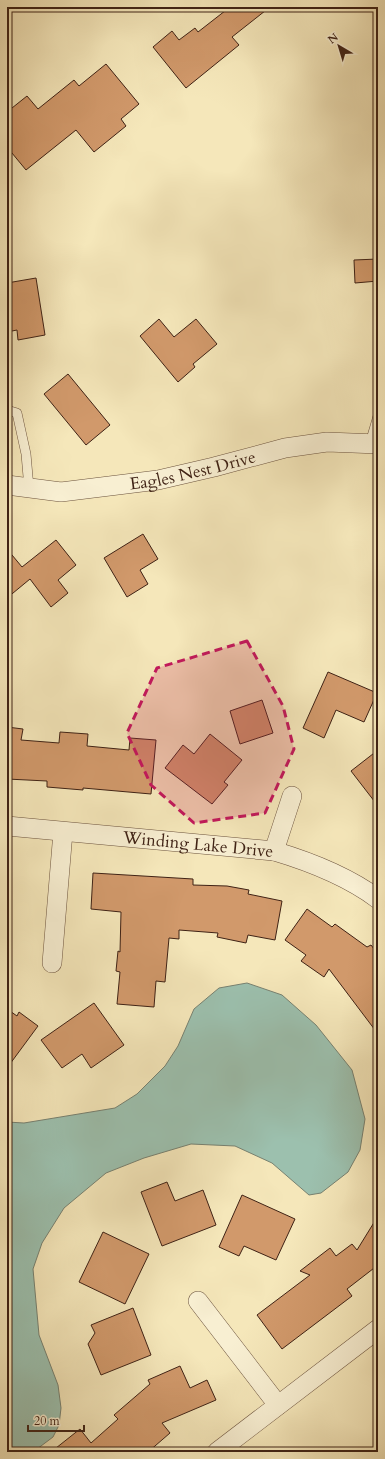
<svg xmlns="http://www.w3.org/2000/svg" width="385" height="1459" viewBox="0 0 385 1459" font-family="Cardo,serif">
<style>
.water{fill:#9cc0ae;stroke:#778171}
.building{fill:#d1996b;stroke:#3f2215}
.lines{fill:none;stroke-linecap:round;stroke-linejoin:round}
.service-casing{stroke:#6c533e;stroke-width:10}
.minor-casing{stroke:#6c533e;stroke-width:20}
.service{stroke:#f8efd2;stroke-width:9}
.minor{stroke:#f8efd2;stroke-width:19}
.marked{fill:#c2185b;fill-opacity:0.2;stroke:#c2185b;stroke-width:3;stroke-dasharray:8 5;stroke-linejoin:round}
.labels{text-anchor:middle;stroke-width:4;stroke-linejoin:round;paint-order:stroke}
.street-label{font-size:17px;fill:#3f2215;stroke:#f8efd2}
</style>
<rect width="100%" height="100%" fill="#f5e7ba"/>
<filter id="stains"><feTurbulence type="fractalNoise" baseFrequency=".005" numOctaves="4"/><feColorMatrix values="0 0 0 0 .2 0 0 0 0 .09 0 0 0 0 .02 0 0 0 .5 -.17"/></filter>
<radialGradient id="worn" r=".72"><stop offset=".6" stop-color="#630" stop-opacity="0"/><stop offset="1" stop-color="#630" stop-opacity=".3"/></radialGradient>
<path class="water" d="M247 983 282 995 316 1025 352 1070 365 1119 360 1150 348 1172 321 1193 309 1195 272 1163 235 1146 191 1144 144 1158 106 1173 64 1208 42 1243 33 1269 39 1335 58 1385 61 1408 59 1425 53 1437 37 1449 28 1452H7V1122L24 1123 115 1108 137 1094 165 1066 178 1046 194 1009 219 988Z"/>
<g class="building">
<path d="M230 7H270L232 37 239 45 186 88 153 47 172 31 179 40 195 28 198 32Z"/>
<path d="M106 64 139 104 121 119 126 126 94 152 76 130 26 170 7 147V112L27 96 38 109 74 80 79 86Z"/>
<path d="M378 259V281L355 283 354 260Z"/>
<path d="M36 278 45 335 18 340 17 330 7 332V283Z"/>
<path d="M159 319 174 337 196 319 217 344 193 364 195 367 178 382 140 336Z"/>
<path d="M68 374 110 425 86 445 44 394Z"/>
<path d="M143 534 158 559 140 570 148 584 127 597 104 558Z"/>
<path d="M56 540 76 565 58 580 68 593 51 607 30 579 7 598V549L22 567Z"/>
<path d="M328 672 377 693 364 722 336 710 324 738 303 728Z"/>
<path d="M262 700 273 733 240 744 230 711Z"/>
<path d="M7 727 23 729 21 740 59 743 60 732 88 734 87 746 129 750 130 738 156 740 151 794 83 788V790L47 787V781L7 779Z"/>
<path d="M210 734 242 760 224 782 228 785 212 804 165 768 183 745 194 754Z"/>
<path d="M378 750V806L351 771Z"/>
<path d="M93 873 193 879V885L227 886 249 890 248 894 282 901 275 940 248 935 246 943 217 937 218 933 179 930V939L169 938 165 982 156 981 154 1007 117 1004 120 972 116 971 118 951 120 952 121 912 91 909Z"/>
<path d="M307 909 332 927 335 924 367 947 371 945 378 954V1034L329 969 324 977 301 961 306 955 285 940Z"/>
<path d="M94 1003 124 1045 91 1068 82 1054 62 1068 41 1040Z"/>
<path d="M7 1009 17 1016 19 1012 38 1026 7 1068Z"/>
<path d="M167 1182 175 1201 203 1190 216 1225 162 1246 141 1192Z"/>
<path d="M242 1195 295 1219 276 1260 244 1246 239 1256 219 1247Z"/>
<path d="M378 1216V1265L347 1289 352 1296 282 1349 257 1315 310 1275 300 1271 330 1248 336 1256 352 1244 357 1250Z"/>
<path d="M103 1232 149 1254 125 1304 79 1282Z"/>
<path d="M133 1308 151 1355 101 1375 88 1344 95 1333 91 1325Z"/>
<path d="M180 1366 190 1388 207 1380 216 1400 162 1423 170 1433 148 1452H51L80 1429 91 1443 118 1419 114 1415 150 1384 148 1380Z"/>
</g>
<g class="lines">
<g class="service-casing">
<g id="service">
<path d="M7 410 17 413 26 454 29 488"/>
<path d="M370 443 378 416"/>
</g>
</g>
<g class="minor-casing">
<g id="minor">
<path id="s1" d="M7 485 61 492 158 480 214 467 285 448 327 442 378 444"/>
<path id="s2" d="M7 826 274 851C311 862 347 876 378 899"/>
<path d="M274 851 292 796"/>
<path d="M52 963 63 832"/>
<path d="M198 1301 278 1405"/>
<path d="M217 1452 378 1329"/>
</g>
</g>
<use href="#service" class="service"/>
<use href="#minor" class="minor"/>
</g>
<path class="marked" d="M247 641 283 706 294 749 265 813 194 823 151 785 127 733 157 668Z"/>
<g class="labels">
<g class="street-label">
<text dy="6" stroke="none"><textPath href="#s1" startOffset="188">Eagles Nest Drive</textPath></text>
<text dy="6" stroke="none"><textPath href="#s2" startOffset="192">Winding Lake Drive</textPath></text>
</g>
</g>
<rect width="385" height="1459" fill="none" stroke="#f5e7ba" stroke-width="24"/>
<rect x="8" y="8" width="369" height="1443" fill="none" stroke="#3f2215" stroke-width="2"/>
<rect x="12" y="12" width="361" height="1435" fill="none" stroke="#3f2215"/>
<g transform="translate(339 46) rotate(322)" stroke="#f8efd2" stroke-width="3" paint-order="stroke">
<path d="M0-3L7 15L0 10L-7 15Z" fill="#3f2215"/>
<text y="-6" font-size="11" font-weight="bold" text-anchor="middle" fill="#3f2215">N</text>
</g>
<path d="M28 1425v6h56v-6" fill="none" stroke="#3f2215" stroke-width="2"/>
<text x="34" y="1425" font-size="12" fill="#3f2215" stroke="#f8efd2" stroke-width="3" paint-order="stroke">20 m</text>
<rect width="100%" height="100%" filter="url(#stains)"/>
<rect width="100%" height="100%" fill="url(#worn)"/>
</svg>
